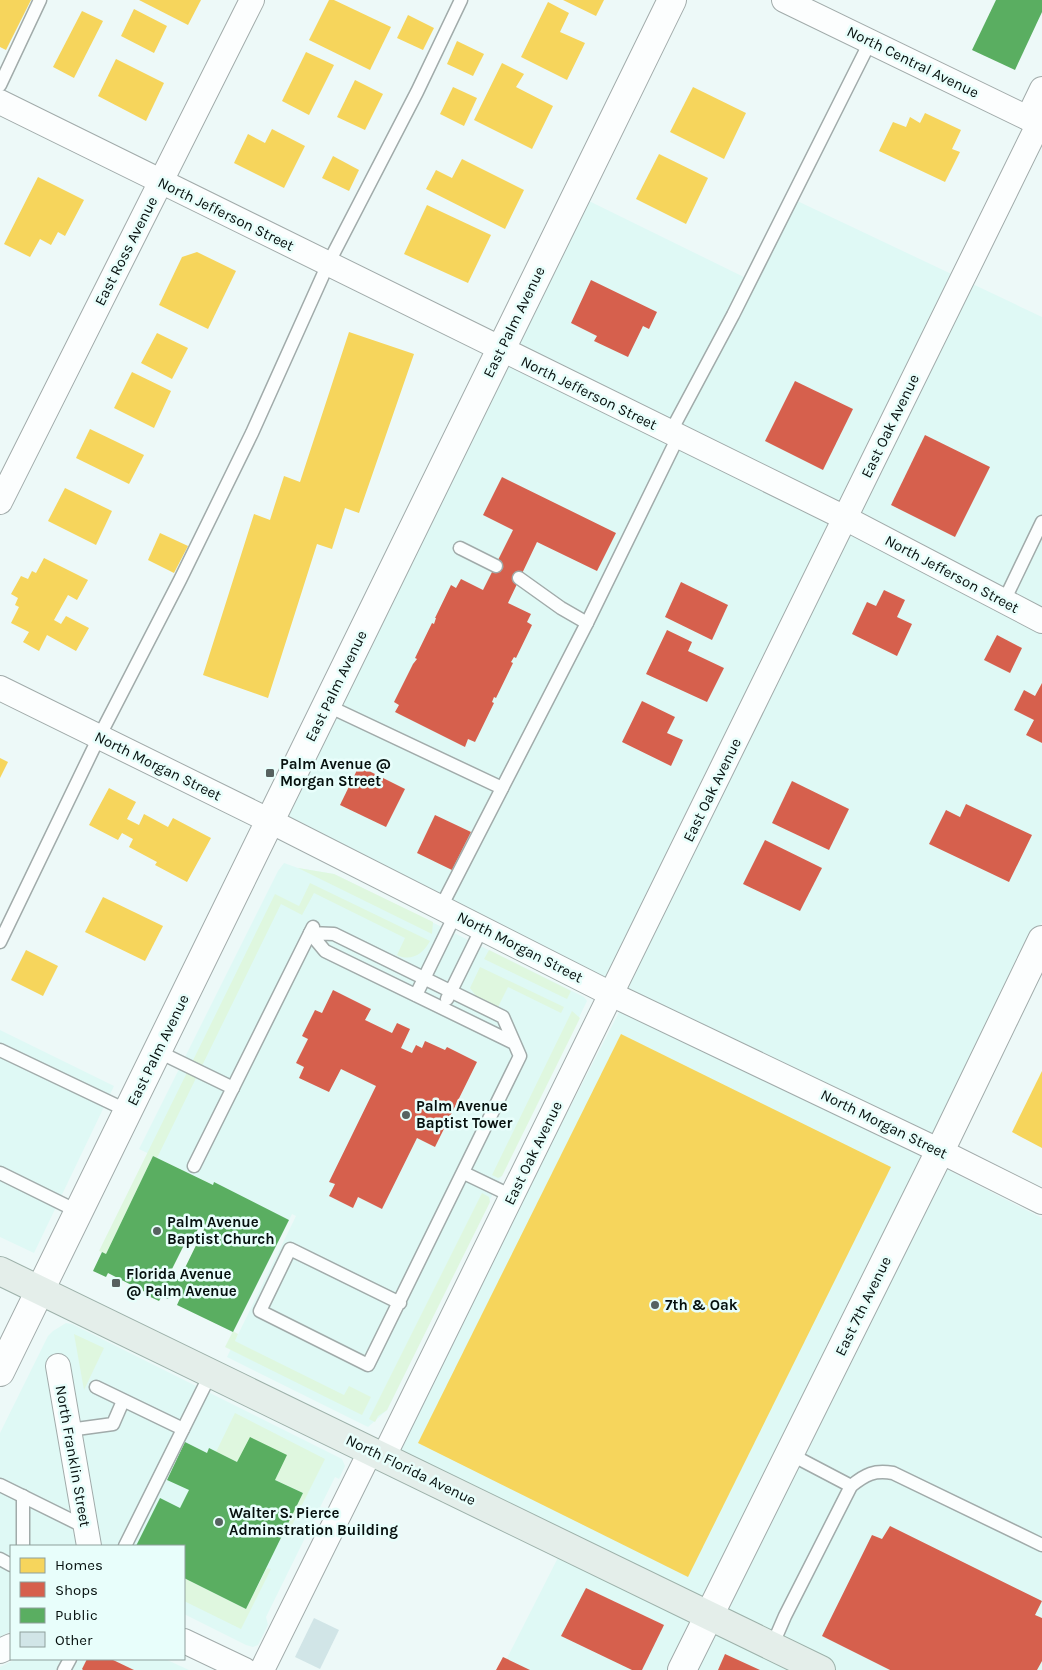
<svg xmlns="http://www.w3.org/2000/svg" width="1042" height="1670" viewBox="0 0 1042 1670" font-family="Karla,sans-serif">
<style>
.built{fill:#dff9f5}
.green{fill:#dff7df}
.homes{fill:#f6d55c}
.shops{fill:#d6604d}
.public{fill:#5aae61;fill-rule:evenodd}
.building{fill:#d1e5e7}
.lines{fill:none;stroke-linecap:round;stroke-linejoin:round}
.service-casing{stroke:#a1abaa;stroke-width:15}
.minor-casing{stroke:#a1abaa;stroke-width:26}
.tertiary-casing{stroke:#a1abaa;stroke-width:30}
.primary-casing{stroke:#9db1aa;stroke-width:30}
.service{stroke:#fcfefe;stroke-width:12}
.minor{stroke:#fcfefe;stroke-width:24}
.tertiary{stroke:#fcfefe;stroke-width:28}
.primary{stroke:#e4eeea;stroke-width:28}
.poi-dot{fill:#576260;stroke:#e8fefb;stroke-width:2}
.labels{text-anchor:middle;stroke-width:5;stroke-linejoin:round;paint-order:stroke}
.street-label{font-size:15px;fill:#06100e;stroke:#e8fefb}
.poi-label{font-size:15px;font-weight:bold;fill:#06100e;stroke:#e8fefb;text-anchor:start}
</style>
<rect width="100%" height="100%" fill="#edf9f8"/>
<g class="built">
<path d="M791 198 1042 317V922L925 1158 1042 1218V1670H501L571 1532 393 1450 630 991 279 823 589 201 754 282Z"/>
<path d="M284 863 298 868 334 874 584 997 587 1001 387 1410 368 1427 227 1357 296 1216 292 1214 289 1220 214 1183 213 1185 139 1149 278 871Z"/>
<path d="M0 1030 114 1086 34 1253 0 1237Z"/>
<path d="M66 1323 72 1324 342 1459 345 1466 339 1479 335 1477 266 1617 268 1625 258 1645 253 1647 246 1645 184 1614V1546H11V1631L0 1637V1433L48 1336 53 1331Z"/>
<path d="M16 1659H165L189 1670H0V1667Z"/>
</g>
<g class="green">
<path d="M298 868 334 874 433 922 432 934Z"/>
<path d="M310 883 430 941C423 954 411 962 397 955L405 938 314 893 302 915 281 904 157 1158 153 1156 106 1254 99 1251 275 894 299 906Z"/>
<path d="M489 950 571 991 567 999 484 959Z"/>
<path d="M480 967 564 1007 561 1013 508 987 498 1007 476 996 470 988Z"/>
<path d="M572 1011 580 1018 502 1176 498 1178 492 1175Z"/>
<path d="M482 1193 489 1197 490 1202 387 1410 378 1416 375 1422 369 1419Z"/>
<path d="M233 1331 238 1334 235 1341 344 1395 349 1386 371 1397 362 1415 225 1347Z"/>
<path d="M74 1334 104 1348 84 1390Z"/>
<path d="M235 1413 325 1459 286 1537 282 1535 303 1493 216 1452Z"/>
<path d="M267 1568 271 1569 241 1629 184 1601V1578L246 1609Z"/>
</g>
<g class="homes">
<path d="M0 0H31L6 50 0 47Z"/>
<path d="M139 0H201L188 25Z"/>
<path d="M329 0H334L391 27 370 70 309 40Z"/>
<path d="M563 0H604L596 16Z"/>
<path d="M548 2 569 13 560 32 585 43 567 80 521 57Z"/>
<path d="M134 9 167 26 154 53 121 36Z"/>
<path d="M82 11 103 21 74 78 53 67Z"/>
<path d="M408 15 434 28 423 50 397 38Z"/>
<path d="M457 41 484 54 473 76 447 64Z"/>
<path d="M306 52 334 65 309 115 282 101Z"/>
<path d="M116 59 164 83 146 121 98 96Z"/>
<path d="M502 63 524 74 516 87 553 106 532 149 474 120Z"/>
<path d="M355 80 383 94 365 130 337 117Z"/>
<path d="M453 87 477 98 464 126 440 114Z"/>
<path d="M693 87 746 113 724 159 670 132Z"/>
<path d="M925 113 961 130 952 149 960 152 945 182 879 151 893 122 906 127 910 117 920 123Z"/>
<path d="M272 129 305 146 284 188 234 163 248 134 265 143Z"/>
<path d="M659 154 708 178 686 224 636 199Z"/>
<path d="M333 156 359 170 349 191 322 178Z"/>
<path d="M462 159 524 190 505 229 426 189 436 170 452 178Z"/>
<path d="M38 177 84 200 65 236 58 232 51 245 40 239 30 257 4 244Z"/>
<path d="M427 205 491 235 468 283 404 254Z"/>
<path d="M197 252 236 271 208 329 159 305 182 257Z"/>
<path d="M349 332 414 354 359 513 345 508 332 549 317 544 268 698 203 675 254 514 270 520 284 476 300 482Z"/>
<path d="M157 333 188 348 172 379 141 363Z"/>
<path d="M132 372 171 391 154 428 114 408Z"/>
<path d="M90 429 144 455 129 484 76 458Z"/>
<path d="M65 488 112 511 96 545 48 521Z"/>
<path d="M160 533 188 546 174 573 148 560Z"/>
<path d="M44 558 88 580 77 600 68 595 54 620 61 624 66 616 89 628 76 651 47 635 39 651 23 642 29 632 11 623 19 607 15 605 18 598 11 594 21 576 28 579 32 571 36 573Z"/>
<path d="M0 758 8 762 0 778Z"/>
<path d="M109 788 136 802 127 819 139 825 144 814 168 827 173 818 211 838 187 882 155 865 157 862 129 847 133 839 122 833 118 840 89 825Z"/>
<path d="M103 897 163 926 145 961 85 932Z"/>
<path d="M26 950 58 966 43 996 11 980Z"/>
<path d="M621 1034 891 1167 688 1577 418 1443Z"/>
<path d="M1042 1071V1148L1012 1132Z"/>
</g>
<g class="shops">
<path d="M591 280 657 312 649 329 643 326 628 357 594 341 597 336 571 323Z"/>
<path d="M795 381 853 409 823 470 765 441Z"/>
<path d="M925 435 990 467 955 537 891 505Z"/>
<path d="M502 477 616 533 597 571 537 542 508 603 531 614 527 622 532 625 516 658 514 657 511 662 513 663 496 698 494 697 492 702 494 703 475 742 468 739 465 747 395 712 399 705 394 702 413 664 417 659 415 658 432 623 434 624 436 618H435L451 585 456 588 461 579 483 590 513 530 483 515Z"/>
<path d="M681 582 728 605 712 640 665 617Z"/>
<path d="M884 590 905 600 897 617 912 624 897 656 852 634 867 602 876 606Z"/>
<path d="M667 630 692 642 688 651 724 668 707 702 646 674Z"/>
<path d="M997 635 1022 648 1010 673 984 660Z"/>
<path d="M1042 683V743L1026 735 1034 720 1014 710 1024 690 1035 696Z"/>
<path d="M642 701 675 717 667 733 683 740 671 766 622 742Z"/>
<path d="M359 766 405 789 386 827 340 805Z"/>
<path d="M792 781 849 809 829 850 772 823Z"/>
<path d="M966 804 1032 835 1009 882 929 844 946 810 960 817Z"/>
<path d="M435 815 471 832 452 870 417 853Z"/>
<path d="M765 840 822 868 800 911 743 884Z"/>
<path d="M333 990 371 1009 365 1020 392 1033 397 1023 410 1029 401 1048 412 1053 416 1045 422 1048 425 1041 445 1050 447 1047 477 1062 435 1147 417 1138 382 1209 358 1197 353 1208 329 1196 335 1184 329 1182 376 1086 341 1069 329 1092 299 1078 304 1067 296 1063 308 1039 302 1036 315 1010 322 1013Z"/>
<path d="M890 1526 1042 1601 1035 1615 1042 1618V1661L1037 1670H890L822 1636 872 1535 882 1539Z"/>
<path d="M586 1588 664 1625 642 1670H632L561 1636Z"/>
<path d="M725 1654 760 1670H718Z"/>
<path d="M503 1657 530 1670H496Z"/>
<path d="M87 1659H111L134 1670H83L82 1669Z"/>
</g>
<g class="public">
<path d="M996 0H1042V12L1015 70 972 50Z"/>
<path d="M153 1156 213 1185 214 1182 289 1220 233 1332 177 1305 182 1294 172 1290 168 1299 162 1296 159 1301 144 1294 145 1292 108 1273 106 1277 93 1271 102 1252 106 1254ZM201 1223 206 1225 179 1280 169 1275 187 1239 192 1241Z"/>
<path d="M250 1437 287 1455 275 1480 303 1493 246 1609 184 1578V1546H136L160 1498 180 1508 189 1490 167 1480 185 1442 207 1453 209 1448 237 1462Z"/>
</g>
<path class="building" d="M314 1618 339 1630 320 1669 295 1657Z"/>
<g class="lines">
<g class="service-casing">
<g id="service">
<path d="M0 85 40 0"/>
<path d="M670 433 733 315 870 42"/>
<path d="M460 548 496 566"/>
<path d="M519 578 561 608 587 623"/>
<path d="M1004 601 1042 522"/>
<path d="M326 705 502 788"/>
<path d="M441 907 587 623 678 437"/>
<path d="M0 942 99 737 180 580 252 433 328 264 417 92 461 0"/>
<path d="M416 995 455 915"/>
<path d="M447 999 482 928"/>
<path d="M0 1050 128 1111"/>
<path d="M157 1051 233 1088"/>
<path d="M194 1166 313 927"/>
<path d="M0 1173 79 1212"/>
<path d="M464 1173 512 1196"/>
<path d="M400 1303 290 1249 260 1311 368 1365 520 1056 503 1017 334 934 310 933 325 951 514 1043"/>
<path d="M96 1387 183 1429"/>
<path d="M69 1430 113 1424 123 1401"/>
<path d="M790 1454 851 1486"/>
<path d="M0 1485 85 1527"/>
<path d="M23 1496V1546"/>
<path d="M125 1546 211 1373"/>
<path d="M0 1559 11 1565"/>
<path d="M772 1646 785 1616 851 1486C866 1474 874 1470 893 1473L1042 1545"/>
<path d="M64 1670 70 1659"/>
</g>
</g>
<g class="minor-casing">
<g id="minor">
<path d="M784 0 1042 125"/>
<path d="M0 102 845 518 1042 621"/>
<path d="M1028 118 1042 89"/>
<path d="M0 502 252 0"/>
<path d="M0 688 270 821 611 994 940 1151 1042 1202"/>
<path d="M58 1366 89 1546"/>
<path d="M384 1456 1039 123"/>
<path d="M184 1641 245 1670"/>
<path d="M0 1651 11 1646"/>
<path d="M262 1670 371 1450"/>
</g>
</g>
<g class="tertiary-casing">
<g id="tertiary">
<path d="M0 1372 672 0"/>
<path d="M682 1670 940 1151 1042 940"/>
</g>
</g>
<g class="primary-casing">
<path id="primary" d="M0 1271 821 1670"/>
</g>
<use href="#service" class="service"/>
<use href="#minor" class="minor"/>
<use href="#tertiary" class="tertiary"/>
<use href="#primary" class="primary"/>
</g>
<g class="poi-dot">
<rect x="265" y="768" width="10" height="10" rx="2.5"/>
<circle cx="406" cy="1115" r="5"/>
<circle cx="157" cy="1231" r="5"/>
<rect x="111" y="1278" width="10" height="10" rx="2.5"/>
<circle cx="655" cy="1305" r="5"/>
<circle cx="219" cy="1522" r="5"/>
</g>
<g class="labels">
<g class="street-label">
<text transform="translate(913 62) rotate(26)" y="5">North Central Avenue</text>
<text transform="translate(226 214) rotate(26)" y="5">North Jefferson Street</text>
<text transform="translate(126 251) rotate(-63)" y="5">East Ross Avenue</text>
<text transform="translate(514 322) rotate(-64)" y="5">East Palm Avenue</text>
<text transform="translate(589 393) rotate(26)" y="5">North Jefferson Street</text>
<text transform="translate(890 426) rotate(-64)" y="5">East Oak Avenue</text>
<text transform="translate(952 574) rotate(28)" y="5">North Jefferson Street</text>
<text transform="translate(336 686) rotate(-64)" y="5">East Palm Avenue</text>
<text transform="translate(158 766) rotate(26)" y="5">North Morgan Street</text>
<text transform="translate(712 790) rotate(-64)" y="5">East Oak Avenue</text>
<text transform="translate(520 947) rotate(27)" y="5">North Morgan Street</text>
<text transform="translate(158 1050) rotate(-64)" y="5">East Palm Avenue</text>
<text transform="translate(884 1124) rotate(26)" y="5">North Morgan Street</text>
<text transform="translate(533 1153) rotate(-64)" y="5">East Oak Avenue</text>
<text transform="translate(863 1306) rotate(-64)" y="5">East 7th Avenue</text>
<text transform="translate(73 1456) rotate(80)" y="5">North Franklin Street</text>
<text transform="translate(411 1470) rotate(26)" y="5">North Florida Avenue</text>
</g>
<g class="poi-label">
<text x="280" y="769">Palm Avenue @<tspan x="280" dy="17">Morgan Street</tspan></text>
<text x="416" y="1111">Palm Avenue<tspan x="416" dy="17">Baptist Tower</tspan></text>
<text x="167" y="1227">Palm Avenue<tspan x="167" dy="17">Baptist Church</tspan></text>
<text x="126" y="1279">Florida Avenue<tspan x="126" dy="17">@ Palm Avenue</tspan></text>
<text x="665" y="1310">7th &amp; Oak</text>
<text x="229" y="1518">Walter S. Pierce<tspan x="229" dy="17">Adminstration Building</tspan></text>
</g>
</g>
<rect x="10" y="1545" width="175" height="115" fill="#e8fefb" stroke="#8e9f9c"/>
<rect x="20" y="1558" width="25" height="15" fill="#f6d55c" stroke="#8e9f9c"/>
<text x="55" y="1570" font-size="15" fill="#06100e">Homes</text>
<rect x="20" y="1582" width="25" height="15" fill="#d6604d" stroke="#8e9f9c"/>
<text x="55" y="1595" font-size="15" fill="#06100e">Shops</text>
<rect x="20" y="1608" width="25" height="15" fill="#5aae61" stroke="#8e9f9c"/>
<text x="55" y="1620" font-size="15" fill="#06100e">Public</text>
<rect x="20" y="1632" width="25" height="15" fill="#d1e5e7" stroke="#8e9f9c"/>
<text x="55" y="1645" font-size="15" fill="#06100e">Other</text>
</svg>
